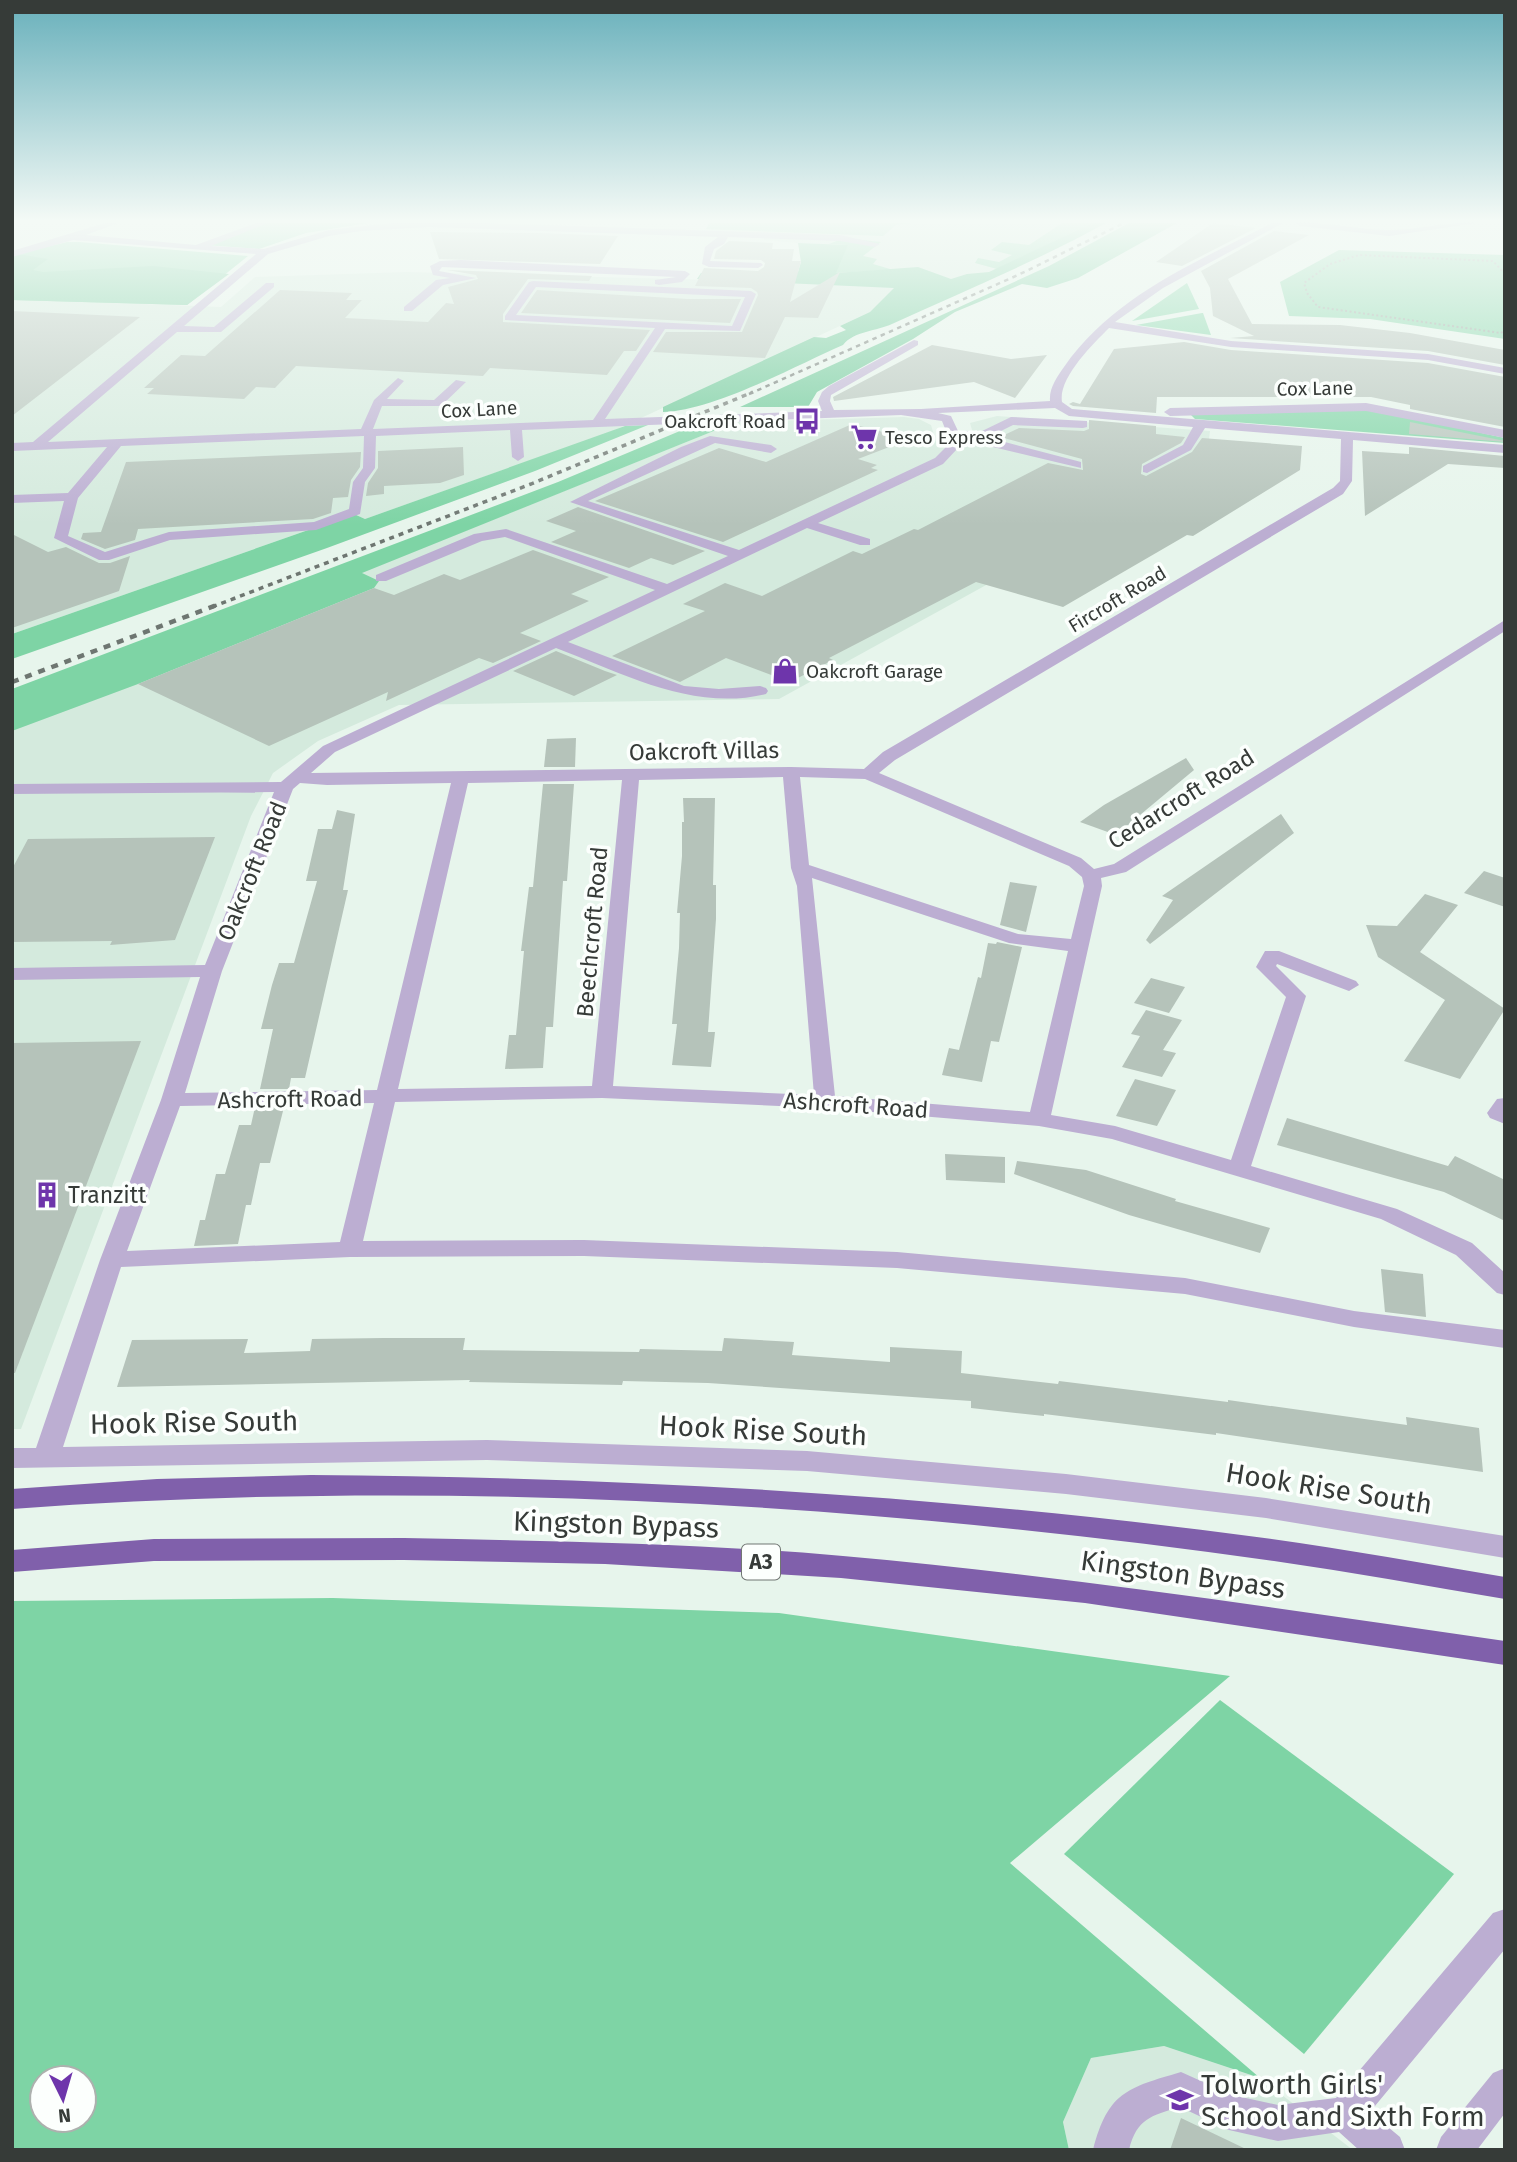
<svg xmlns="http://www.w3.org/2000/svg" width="1517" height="2162" viewBox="0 0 1517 2162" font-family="'Fira Sans',sans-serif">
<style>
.built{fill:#d4eadd}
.green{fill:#7ed4a5;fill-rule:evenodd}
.forest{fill:#67c794}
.building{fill:#b5c3ba}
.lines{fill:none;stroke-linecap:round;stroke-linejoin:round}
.path{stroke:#929c96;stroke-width:2;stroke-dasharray:2 2.5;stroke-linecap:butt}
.minor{fill:#bcaed2;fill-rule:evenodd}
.highway{fill:#8060ab;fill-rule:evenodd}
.rail-far2{stroke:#6e7671;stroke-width:2.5;stroke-dasharray:4.5 4.5;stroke-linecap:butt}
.rail-far1{stroke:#6e7671;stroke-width:3.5;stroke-dasharray:5 5;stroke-linecap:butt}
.rail{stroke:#6e7671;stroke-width:4.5;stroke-dasharray:7 7;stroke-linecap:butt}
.labels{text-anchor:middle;stroke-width:7;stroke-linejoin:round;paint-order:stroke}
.far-street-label{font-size:19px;fill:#363b38;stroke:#fcfffd}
.far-poi-label{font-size:19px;fill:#363b38;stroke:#fcfffd;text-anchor:start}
.shield{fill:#fcfffd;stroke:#717673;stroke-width:2}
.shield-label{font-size:21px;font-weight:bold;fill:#363b38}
.street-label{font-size:23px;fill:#363b38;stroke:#fcfffd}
.poi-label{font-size:23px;fill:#363b38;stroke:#fcfffd;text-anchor:start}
.near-street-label{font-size:28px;fill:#363b38;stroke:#fcfffd}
.near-poi-label{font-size:28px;fill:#363b38;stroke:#fcfffd;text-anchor:start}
</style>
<rect width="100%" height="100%" fill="#e7f5ec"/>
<g class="built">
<path d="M709 223H1098L982 284 895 288 870 312 613 431 365 519 354 514 12 634 14 299 221 307 255 277 407 272 830 283 847 245 798 243 764 240V233L706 230Z"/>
<path d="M997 416 1210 431 1206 464 779 699 399 705 318 741 273 773 251 816 21 1429H12V713L736 422 904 417 919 419 931 425 936 442 976 444 970 423Z"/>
<path d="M1164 2046 1260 2078 1353 2150H1069L1063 2122 1091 2058Z"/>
</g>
<g class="green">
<path d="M264 223H368L306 233 259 249 204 245Z"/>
<path d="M709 223H912L896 225 883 236 706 229Z"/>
<path d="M1062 223H1092L997 269 975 263 978 258 999 262 1012 255 991 250 1002 242 1029 245Z"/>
<path d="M844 238 881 242 863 256 877 259 873 264 890 269H908L835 273 847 245 829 244Z"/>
<path d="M67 242H79L248 256 187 305 12 300V255Z"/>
<path d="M1339 250 1505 255V339L1370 319 1289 316 1280 282Z"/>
<path d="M1187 283 1199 309 1132 321Z"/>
<path d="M1203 313 1211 335 1136 325 1202 313Z"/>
<path d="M1374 410 1505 438V443L1195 419 1190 414Z"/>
<path d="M736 422 362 573 379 581 374 588 138 684 12 731V689L558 482 699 423Z"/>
<path d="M648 425 535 471 327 548 12 659V634L354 514 365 519 625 426Z"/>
<path d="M333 1598 779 1613 1230 1676 1010 1863 1260 2078 1164 2046 1091 2058 1063 2122 1069 2150H12V1601ZM42 2078H84V2120H42Z"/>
<path d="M1220 1700 1454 1874 1304 2054 1064 1854Z"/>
</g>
<g class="forest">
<path d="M1092 223H1106C1037 261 964 291 892 324 877 331 854 331 843 345 795 366 713 411 663 412V407L814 337 826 338 846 330 840 326 870 312 894 288 697 279 701 273 798 272 801 262 798 243 848 245 836 273 918 267 951 279 967 274 989 272Z"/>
<path d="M1129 223H1177L1078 278 1047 288 1022 284 955 312 913 339 817 392 808 407H740L1049 266Z"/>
<path d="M17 254 48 259 33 270 43 272 153 266 229 274 187 305 12 300V255Z"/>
</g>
<g class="building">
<path d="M1213 223 1256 228 1182 266 1156 262Z"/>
<path d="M1274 231 1309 235 1228 279 1252 324 1340 325 1410 333 1505 350V365L1428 351 1230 338 1254 336 1213 316 1210 288 1201 271Z"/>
<path d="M430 232 539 233 618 236 600 264 439 259Z"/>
<path d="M729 241 773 243 772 249H794L792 261H801L790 302 840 272 818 318 785 317 765 358 653 352 666 332H742L758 295 757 292 751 288 695 286 704 268 758 271 764 267 765 263 761 260 714 259 716 251Z"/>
<path d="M447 270 592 276 589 281 528 279 503 314V322L650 330 636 351H624L607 375 490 368 483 376 296 366 275 388 256 387 244 399 147 394 154 388H144L181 355 205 356 280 290 352 293 346 300H362L345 318 428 322 446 303 454 304 448 287 478 279 476 275Z"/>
<path d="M537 290 688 299H741L730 323 521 313Z"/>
<path d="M12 311 140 317 12 416Z"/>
<path d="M1184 342 1231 350 1428 363 1505 377V427L1410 409V405L1371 397H1157L1156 413 1073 406 1069 404 1073 402 1080 404 1114 349Z"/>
<path d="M932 345 1011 359 1047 355 1015 398 974 382 834 401 833 397Z"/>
<path d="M1089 420 1156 426V434L1185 437 1181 443 1142 464 1141 474 1146 476 1192 452 1202 438 1302 446 1300 470 1193 536 1187 535 1063 607 976 582 829 658 833 660 790 682 726 658 680 682 612 656 705 611 683 604 725 583 762 596 853 551 862 554 914 529 918 530 1048 463 1083 470 1082 459 1000 437 1019 428 1084 431 1089 429Z"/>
<path d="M1410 422 1505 441V442L1409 434Z"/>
<path d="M852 424 910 439 858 459 877 465 871 468 878 470 723 542 595 501 719 448 766 462Z"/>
<path d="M463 447 464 475 440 483 384 486V494L366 496 368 483 378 468V451Z"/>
<path d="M1409 447 1505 456V468L1448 464 1365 516 1362 451 1409 454Z"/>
<path d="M361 452 360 467 351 480 348 497 333 498 331 513 313 519 138 529 135 540 105 549 81 539 83 533 101 532 126 462Z"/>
<path d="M578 507 705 551 673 565 651 558 629 568 551 542 576 531 546 521Z"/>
<path d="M12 534 48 552 66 547 99 563H110L130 556 119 591 12 628Z"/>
<path d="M533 550 609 577 571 594 589 601 520 633 541 641 493 663 479 658 386 701 388 692 269 746 138 684 374 588 394 595 444 574 460 580Z"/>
<path d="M556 651 605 671 617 675 574 696 513 671Z"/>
<path d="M576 738 575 767H544L547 739Z"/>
<path d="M1186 758 1194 770 1116 835 1080 822 1104 805Z"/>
<path d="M543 784H574L567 881H563L553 1027H546L543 1068 505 1069 509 1035H516L524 951H521L529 887H533Z"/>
<path d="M683 798H715L713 885H716V919L708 1032H715L711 1067 672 1065 677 1024H672L679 948 680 913H677L682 856V822H684Z"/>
<path d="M337 810 355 814 343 890H348L305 1078H291L289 1089H260L273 1029H261L272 985 279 963H294L317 881H306L318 829H332Z"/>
<path d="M1281 814 1294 833 1150 944 1146 940 1173 900 1162 896Z"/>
<path d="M215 837 175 940 110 945 112 941 12 942V869L28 839Z"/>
<path d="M1484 871 1505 878V907L1464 893Z"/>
<path d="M1010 882 1037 886 1026 932 1000 925Z"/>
<path d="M1425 894 1458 905 1420 952 1505 1009 1460 1079 1404 1061 1445 1000 1378 957 1366 925 1397 926Z"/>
<path d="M997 942 1022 947 999 1042 991 1041 982 1082 942 1075 949 1048 959 1050 978 977 981 978 988 943 996 944Z"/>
<path d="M1151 978 1185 987 1169 1013 1134 1003Z"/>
<path d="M1146 1010 1182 1020 1163 1050 1176 1053 1162 1077 1122 1067 1140 1036 1131 1034Z"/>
<path d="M141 1041 15 1373H12V1043Z"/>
<path d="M1135 1079 1176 1090 1157 1126 1116 1116Z"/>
<path d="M255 1107H284L270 1163H260L251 1205H246L238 1244 194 1246 200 1220H205L216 1174H225L239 1125H251Z"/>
<path d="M1287 1118 1448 1166 1455 1156 1505 1180V1221L1444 1192 1277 1145Z"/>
<path d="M945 1154 1005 1157V1183L946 1180Z"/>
<path d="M1017 1161 1086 1170 1176 1199 1175 1201 1270 1228 1260 1253 1129 1215 1014 1174Z"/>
<path d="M1381 1269 1423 1274 1426 1317 1385 1312Z"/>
<path d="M383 1338H465L463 1350 639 1352 640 1349 722 1351 724 1338 794 1342 792 1355 890 1362V1347L962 1351 961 1373 1058 1384 1059 1381 1228 1402V1400L1407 1425 1406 1417 1479 1428 1483 1472 1216 1433V1435L1044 1414V1416L971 1408V1401L708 1383 623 1381 622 1385 469 1382 470 1380 117 1387 132 1340 248 1339 244 1353 310 1351 312 1339Z"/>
<path d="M1181 2118 1248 2150H1170Z"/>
</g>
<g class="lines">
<path class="path" d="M1505 274 1493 261 1359 255 1330 264 1304 283 1307 293 1318 307 1501 333 1505 330"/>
<g class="minor">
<path d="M105 223H118L86 235 196 245 256 223H268L211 246 264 249 329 230 392 223H484L840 235 880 244 875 247 840 241 728 237 724 244 714 249 710 261 761 263 763 265 758 268 709 267 702 264 705 247 718 237 428 227 361 231 329 236 268 254 184 326 214 327 266 283H274V287L221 332H177L48 442 361 429 374 400 398 378 404 381 387 399 434 400 456 380 466 382 441 406H382L373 429 593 420 655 328 505 320V316L529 282 533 281 751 291 756 294 740 331 665 329 605 419 822 411 818 401 822 392 829 386 914 340 918 341V345L831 395 830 401 834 410 921 409 1050 401C1049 388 1057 377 1064 367 1114 295 1197 262 1272 223H1283L1163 288 1115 322 1231 341 1428 354 1505 368V374L1428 360 1231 347 1109 328C1093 344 1058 378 1062 402L1072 409 1505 445V453L1353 440 1352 481 1343 494 895 760 879 773 1081 858 1094 869 1114 864 1505 620V631L1126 872 1101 878 1102 886 1051 1115 1115 1126 1231 1160 1286 997 1256 967 1265 951H1279L1356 981 1359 985 1349 991 1277 964 1276 966 1306 996 1251 1166 1397 1209 1472 1243 1505 1273V1295L1497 1293 1456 1255 1381 1219 1112 1139 1039 1126 825 1108 602 1098 395 1102 363 1241 584 1240 897 1252 1185 1278 1354 1311 1505 1330V1348L1354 1327 1185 1294 897 1268 584 1256 350 1257 121 1267 63 1447 487 1440 807 1451 1066 1474 1266 1498 1505 1536V1558L1266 1518 1066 1494 807 1471 487 1460 12 1468V1448H36L100 1260 161 1100 200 977 12 980V968L205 965 274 792 12 794V784L281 782 323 746 655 590 505 537 482 541 386 581H376V575L474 534 506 529 667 584 728 556 570 502 681 447 710 436 771 445 777 449 771 453 715 443 588 501 739 550 935 458 946 447V431L942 421 901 415 522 430 524 457 518 461 512 457 510 430 376 436 375 468 365 482 360 514 316 530 170 540 109 560H99L54 538 64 501 12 503V495L68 493 107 447 12 451V443L33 442 256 254 73 240 12 257V251ZM536 287 745 297 732 326 516 315ZM1055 408 1069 416 1193 427 1183 445 1143 466V472L1147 473 1191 450 1205 428 1341 439 1340 481 1333 488 883 752 864 769 791 767 311 773 335 752 556 648C622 673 693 712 766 694L768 691 766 688 760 686 719 689 684 686 568 642 807 528 860 545H870V539L818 523 943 464 958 448V439H981L993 447 1081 468V462L1001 441 993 435 1013 425 1083 428 1087 427V421L1011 417 982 431H958L951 416 938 413ZM364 436 363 468 353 482 349 509 314 522 169 532 105 552 68 536 78 498 121 446ZM783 777 791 868 797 886 814 1095 613 1086 639 780ZM800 777 865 779 1069 866 1082 877 1084 886 1071 939 1018 934 809 865ZM622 780 592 1086 398 1089 468 783ZM300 783 327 785 451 783 377 1090 185 1093 222 971 293 789ZM812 878 1009 943 1068 951 1030 1112 835 1096ZM374 1103 340 1242 127 1251 180 1106Z"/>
<path d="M1295 223C1327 221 1358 230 1389 230 1418 230 1447 221 1477 223L1389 236 1300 226Z"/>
<path d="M461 260 685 271 690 274 682 282 659 285 655 284V280L676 277 442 267 439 271 476 278 443 285 412 311H404V307L436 280 450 278 433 275 430 266 440 261Z"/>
<path d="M1366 403 1505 430V438L1366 411 1170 416 1164 412 1170 408Z"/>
<path d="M1505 1098V1124L1490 1118 1487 1113 1497 1099Z"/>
<path d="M1505 1909V1949L1370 2112 1400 2137 1405 2150H1359L1339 2132 1278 2141 1229 2130 1180 2107C1151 2116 1137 2118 1129 2150H1093C1108 2092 1127 2088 1181 2072L1232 2095 1278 2105 1336 2098 1493 1913Z"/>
<path d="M1505 2068V2113L1477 2150H1436L1441 2137 1493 2073Z"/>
</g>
<g class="highway">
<path d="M311 1475C625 1477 938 1495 1249 1536 1335 1547 1419 1563 1505 1577V1599C1428 1586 1351 1572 1274 1561 858 1502 432 1478 12 1509V1489L157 1479Z"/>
<path d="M404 1538C550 1541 697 1543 843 1556 1065 1576 1284 1609 1505 1641V1665L1085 1603 841 1578 605 1564 404 1560 154 1561 12 1572V1550L154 1539Z"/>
</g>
<path class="rail-far2" d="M749 394 1018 275 1124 223"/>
<path class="rail-far1" d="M212 607 531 484 753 392"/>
<path class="rail" d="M12 682 217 605"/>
</g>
<linearGradient id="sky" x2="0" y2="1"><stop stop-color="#68b0bb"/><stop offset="0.42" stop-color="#f4faf6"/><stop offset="1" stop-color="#f4faf6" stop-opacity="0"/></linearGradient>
<rect width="1517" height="525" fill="url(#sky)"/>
<defs>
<g id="bus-bare" transform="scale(2.1)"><path d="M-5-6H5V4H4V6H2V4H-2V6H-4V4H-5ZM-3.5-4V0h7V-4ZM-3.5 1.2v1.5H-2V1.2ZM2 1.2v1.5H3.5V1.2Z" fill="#6e35ab" stroke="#fcfffd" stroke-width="2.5" paint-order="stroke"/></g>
<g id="supermarket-bare" transform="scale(2.1)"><path d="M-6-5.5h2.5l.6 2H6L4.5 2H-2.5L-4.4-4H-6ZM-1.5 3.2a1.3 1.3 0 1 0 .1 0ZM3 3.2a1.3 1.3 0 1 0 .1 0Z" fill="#6e35ab" stroke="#fcfffd" stroke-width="2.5" paint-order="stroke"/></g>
<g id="shop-bare" transform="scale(2.1)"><path d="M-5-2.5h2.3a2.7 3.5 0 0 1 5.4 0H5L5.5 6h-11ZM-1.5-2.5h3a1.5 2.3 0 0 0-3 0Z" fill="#6e35ab" stroke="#fcfffd" stroke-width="2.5" paint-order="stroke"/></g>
<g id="building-bare" transform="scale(2.1)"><path d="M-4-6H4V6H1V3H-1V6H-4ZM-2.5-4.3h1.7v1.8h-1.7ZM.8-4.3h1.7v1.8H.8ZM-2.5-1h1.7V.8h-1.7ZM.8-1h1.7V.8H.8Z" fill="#6e35ab" stroke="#fcfffd" stroke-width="2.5" paint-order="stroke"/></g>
<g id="school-bare" transform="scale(2.1)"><path d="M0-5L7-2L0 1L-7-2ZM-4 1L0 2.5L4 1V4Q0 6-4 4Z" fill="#6e35ab" stroke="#fcfffd" stroke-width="2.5" paint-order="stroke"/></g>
</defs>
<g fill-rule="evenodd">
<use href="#bus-bare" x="807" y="421"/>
<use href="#supermarket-bare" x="864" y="437"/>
<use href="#shop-bare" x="785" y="671"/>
<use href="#building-bare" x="47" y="1195"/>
<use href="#school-bare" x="1180" y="2100"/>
</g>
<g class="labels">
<g class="far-street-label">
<text transform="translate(1315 388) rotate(-1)" y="7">Cox Lane</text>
<text transform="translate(479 409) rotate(-3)" y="7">Cox Lane</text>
<text transform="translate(1117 599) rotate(-31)" y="7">Fircroft Road</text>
</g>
<g class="far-poi-label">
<text x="786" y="428" text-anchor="end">Oakcroft Road</text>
<text x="885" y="444">Tesco Express</text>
<text x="806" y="678">Oakcroft Garage</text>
</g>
<rect class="shield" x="742" y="1544.5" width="38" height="35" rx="5"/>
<g class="shield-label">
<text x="761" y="1569">A3</text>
</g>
<g class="street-label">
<text transform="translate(704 751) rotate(-1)" y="8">Oakcroft Villas</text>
<text transform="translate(1181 799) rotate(-32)" y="8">Cedarcroft Road</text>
<text transform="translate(252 871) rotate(-68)" y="8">Oakcroft Road</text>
<text transform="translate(592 932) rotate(-85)" y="8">Beechcroft Road</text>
<text transform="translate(290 1099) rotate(-1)" y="8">Ashcroft Road</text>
<text transform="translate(856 1105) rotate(4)" y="8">Ashcroft Road</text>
</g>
<g class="poi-label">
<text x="68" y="1203">Tranzitt</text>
</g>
<g class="near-street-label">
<text transform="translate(194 1422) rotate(-1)" y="10">Hook Rise South</text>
<text transform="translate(763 1430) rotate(3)" y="10">Hook Rise South</text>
<text transform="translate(1329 1488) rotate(9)" y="10">Hook Rise South</text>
<text transform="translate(616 1524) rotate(2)" y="10">Kingston Bypass</text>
<text transform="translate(1183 1574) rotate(8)" y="10">Kingston Bypass</text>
</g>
<g class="near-poi-label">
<text x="1201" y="2094">Tolworth Girls'<tspan x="1201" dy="32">School and Sixth Form</tspan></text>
</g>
</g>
<rect width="1517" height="2162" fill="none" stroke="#363b38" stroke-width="28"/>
<g transform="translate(63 2099) rotate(175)"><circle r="33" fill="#fcfffd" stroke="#adb1ae" stroke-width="2"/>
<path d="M0-5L12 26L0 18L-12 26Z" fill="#6e35ab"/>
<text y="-10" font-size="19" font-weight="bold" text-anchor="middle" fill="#363b38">N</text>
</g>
</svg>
